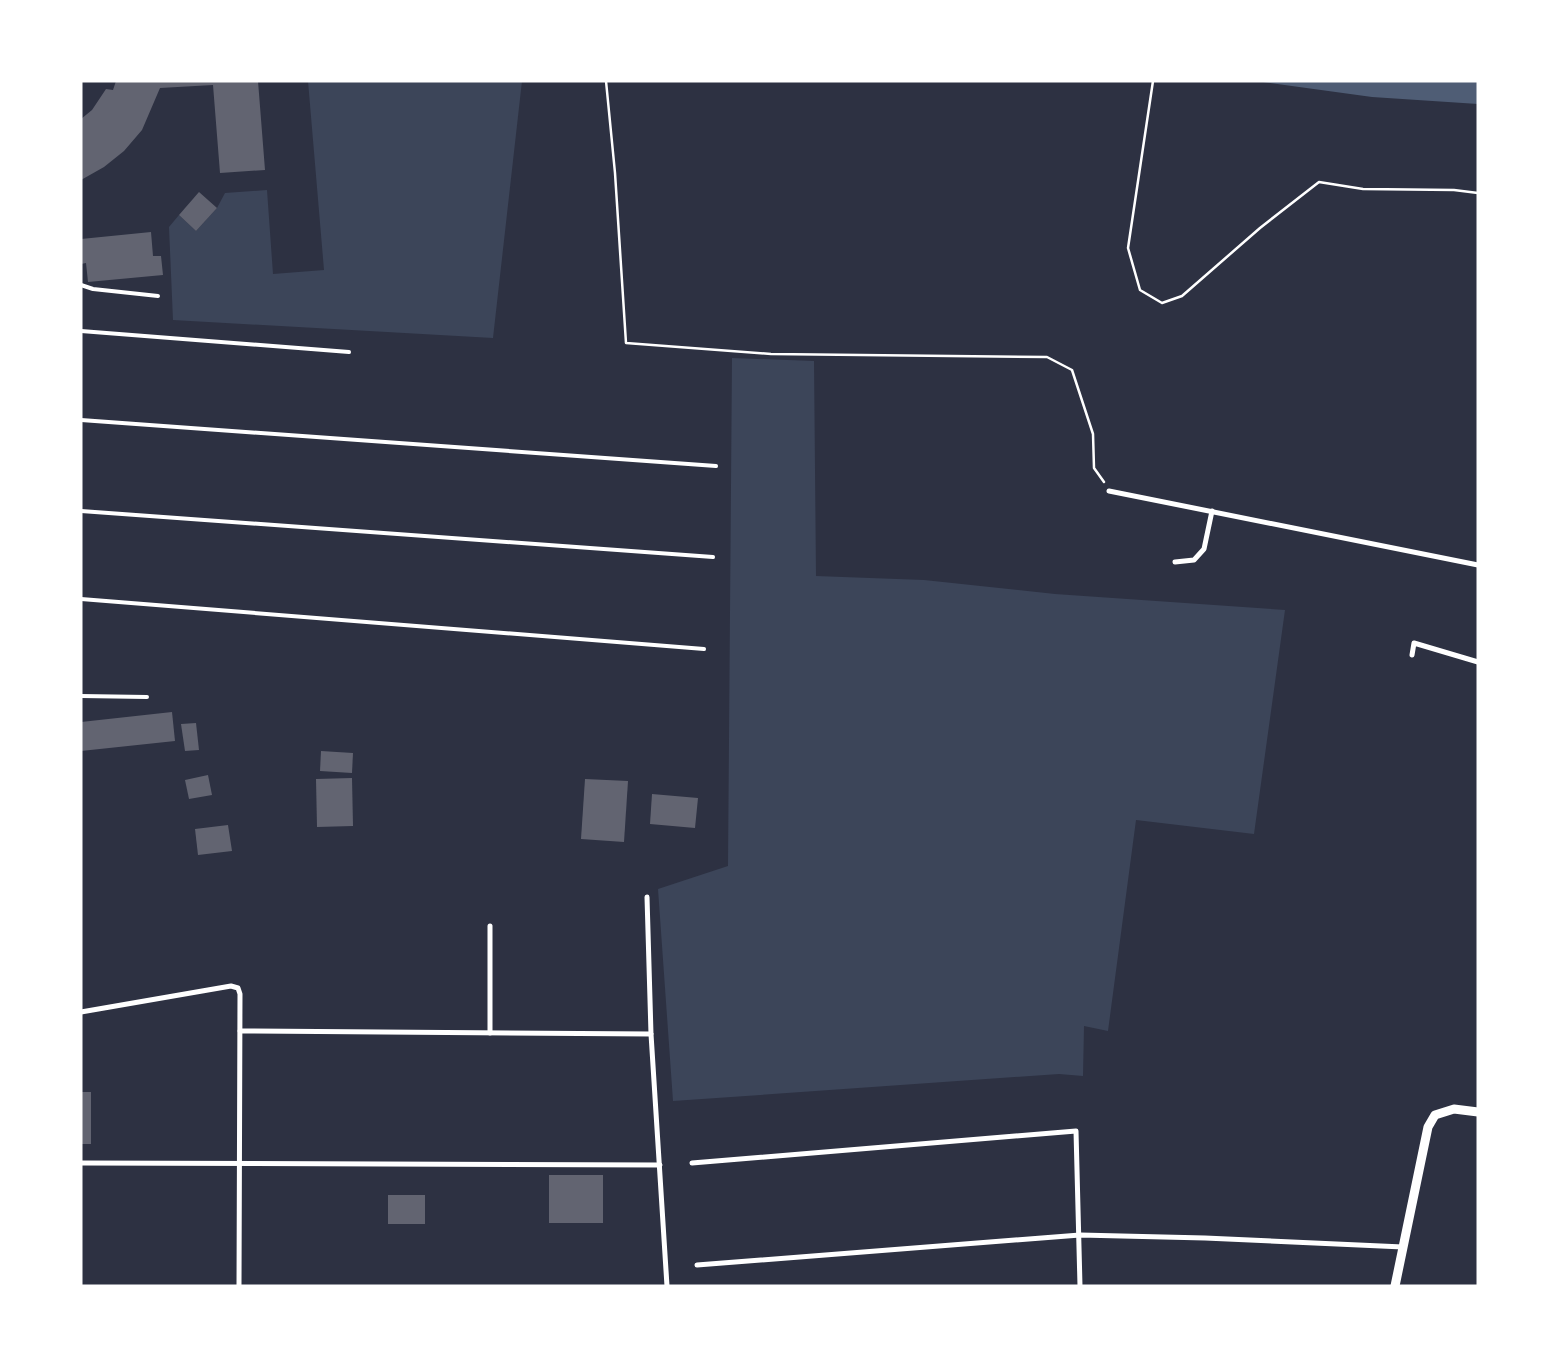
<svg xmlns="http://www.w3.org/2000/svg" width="1559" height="1367" viewBox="0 0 1559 1367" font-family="Cabin,sans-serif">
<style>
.green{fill:#3c4559}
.water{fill:#4f5d75}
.building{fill:#626471}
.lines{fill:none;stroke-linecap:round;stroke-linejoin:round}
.path{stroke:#fff;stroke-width:2.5}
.service{stroke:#fff;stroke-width:4}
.minor{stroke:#fff;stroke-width:5}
.tertiary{stroke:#fff;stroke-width:9}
</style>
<rect width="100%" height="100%" fill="#2d3142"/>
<g class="green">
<path d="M308 81H522L493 338 173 320 169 227 179 215 196 231 217 208 225 193 267 190 273 274 324 270Z"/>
<path d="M732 358 814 361 816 576 924 580 1055 594 1285 610 1254 834 1136 820 1108 1031 1084 1026 1083 1076 1059 1074 673 1101 658 889 728 866Z"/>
</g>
<path class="water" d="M1256 81H1478V104L1372 97Z"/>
<g class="building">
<path d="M116 81H258L265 170 220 173 213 85 160 88 142 130 124 151 104 167 81 180V119L92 110 106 89 113 90Z"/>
<path d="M199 192 217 208 196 231 179 215Z"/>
<path d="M151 232 153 256H161L163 275 88 282 86 263 81 264V239Z"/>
<path d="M172 712 175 741 81 751V722Z"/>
<path d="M196 723 199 750 185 751 181 724Z"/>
<path d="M321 751 353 753 352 773 320 771Z"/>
<path d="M208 775 212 795 189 799 185 780Z"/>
<path d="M352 778 353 826 317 827 316 779Z"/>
<path d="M585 779 628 781 624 842 581 839Z"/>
<path d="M652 794 698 798 695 828 650 824Z"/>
<path d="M228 825 232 851 198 855 195 829Z"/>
<rect x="81" y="1092" width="10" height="52"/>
<rect x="549" y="1175" width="54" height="48"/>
<rect x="388" y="1195" width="37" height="29"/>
</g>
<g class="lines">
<g class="path">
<path d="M606 81 615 173 626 343 771 354 1047 357 1072 370 1093 434 1094 468 1104 482"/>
<path d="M1153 81 1128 248 1140 290 1162 303 1182 296 1260 228 1319 182 1363 189 1454 190 1478 193"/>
</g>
<g class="service">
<path d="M81 285 93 289 158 296"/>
<path d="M81 331 349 352"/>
<path d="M81 420 716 466"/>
<path d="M81 511 713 557"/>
<path d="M81 599 704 649"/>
<path d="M81 696 147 697"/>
</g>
<g class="minor">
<path d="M1109 491 1478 565"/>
<path d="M1175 562 1194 560 1204 549 1212 511"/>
<path d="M1412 655 1414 643 1478 662"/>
<path d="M647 897 651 1034 667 1286"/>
<path d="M81 1012 231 986 238 988 240 994 239 1286"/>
<path d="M240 1031 651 1034"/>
<path d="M490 1033V926"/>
<path d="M81 1163 660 1165"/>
<path d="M692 1163 1076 1131 1080 1286"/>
<path d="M697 1265 1080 1235 1205 1238 1403 1247"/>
</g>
<path class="tertiary" d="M1395 1286 1428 1127 1435 1115 1454 1109 1478 1112"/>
</g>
<rect width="1559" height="1367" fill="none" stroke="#ffffff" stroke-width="165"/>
</svg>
